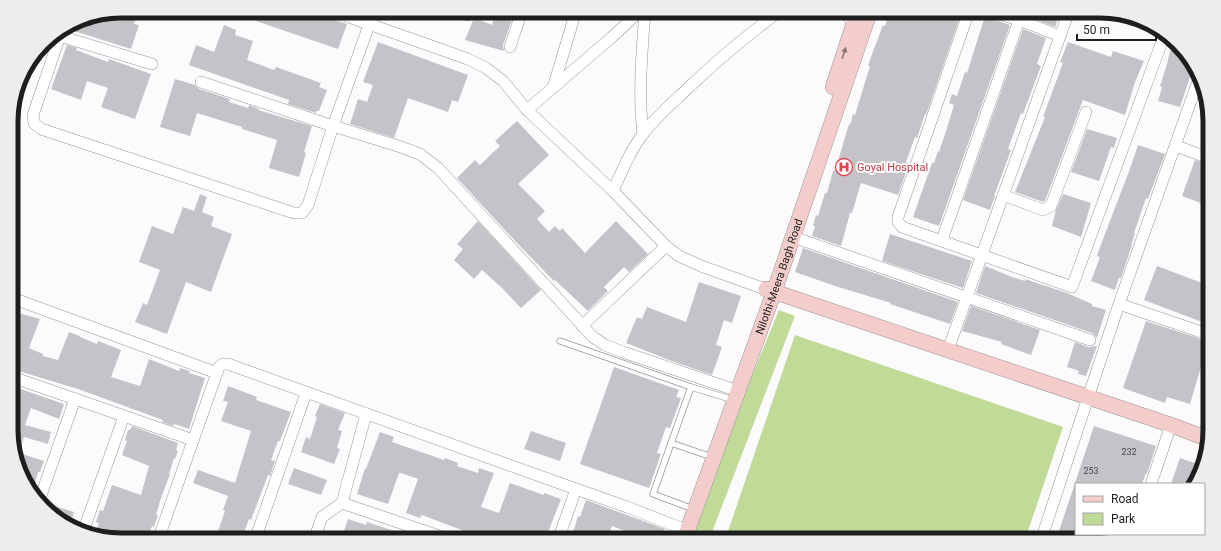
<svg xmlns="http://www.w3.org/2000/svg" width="1221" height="551" viewBox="0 0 1221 551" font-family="Roboto,sans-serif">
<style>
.green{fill:#c0db98}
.building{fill:#c5c3c7}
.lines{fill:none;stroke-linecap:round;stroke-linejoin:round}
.lane-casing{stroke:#989599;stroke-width:7}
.street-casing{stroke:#989599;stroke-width:12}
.secondary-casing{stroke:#989599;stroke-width:16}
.lane{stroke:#fff;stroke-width:5.5}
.street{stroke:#fff;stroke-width:11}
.secondary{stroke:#f3cdc9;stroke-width:15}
.oneway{fill:#897674}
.labels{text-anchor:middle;stroke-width:4;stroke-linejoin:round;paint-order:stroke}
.number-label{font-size:9px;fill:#484749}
.health-label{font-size:11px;fill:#be3a42;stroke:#fff;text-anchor:start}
.street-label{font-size:11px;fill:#1f1e1f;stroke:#fff}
.rim{fill:none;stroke:#1f1e1f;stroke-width:5}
</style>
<rect width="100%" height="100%" fill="#fdfafe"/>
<g class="green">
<path d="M779 310 795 316 709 540H692L742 400Z"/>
<path d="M795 335 1063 427 1025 540H725Z"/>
</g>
<g class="building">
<path d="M121 11H138L134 24 139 25 131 49 71 30 72 24 79 19Z"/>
<path d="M259 11H317L326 14 330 18 347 24 338 49 256 21Z"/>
<path d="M499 11H515L503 45 504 51 465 40 474 18 492 25 495 15 497 16Z"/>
<path d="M889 11H962L926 115 925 114 917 138 915 137 906 162 909 164 898 195 861 183 852 213H850L841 246 812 236 815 226H813L816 215 818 216 825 193H827L833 171H835L849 124 850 125 853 114 855 115 870 66H868L871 57 883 25 885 26Z"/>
<path d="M1014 11H1061L1055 27Z"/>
<path d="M985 16 1010 25 939 226 913 217 932 163H934L938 151 939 152 947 128 954 105 949 103 952 94 957 96 965 72 967 73Z"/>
<path d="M224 25 236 30 235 35 253 41 247 60 274 70 276 67 321 83 319 87 327 90 319 111H316V113L288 104 289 100 189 65 196 45 214 52Z"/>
<path d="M1023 29 1046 38 1037 64 1041 66 1023 114 1021 113 1008 149 1011 150 994 196H995L990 210 963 200Z"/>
<path d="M378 42 468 75 458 102 452 100 448 112 408 98 394 138 350 124 358 99 367 102 373 85 363 82Z"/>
<path d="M1068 42 1111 57 1113 51 1144 61 1135 82 1125 115 1083 100 1045 201 1043 202 1015 192 1045 117H1043L1063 63 1060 62Z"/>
<path d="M1172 43 1187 54 1193 68 1180 107 1158 101 1162 87 1160 86 1167 64Z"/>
<path d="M67 45 77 48 76 50 108 62 109 59 151 74 135 119 101 107 108 88 87 81 81 100 51 89Z"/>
<path d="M175 79 195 85 199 89 230 99 229 102 248 108 249 105 259 109 258 110 312 126 304 152 306 153 299 177 269 168 277 140 242 129V127L197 113 190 136 160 127Z"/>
<path d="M517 121 549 155 518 184 545 211 537 219 549 232 555 226 560 231 562 228 585 253 616 221 648 254 629 272 624 267 604 287 608 291 588 311 555 280 554 281 517 243 457 178 475 160 480 165 500 146 495 141Z"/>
<path d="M1087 129 1117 138 1114 148 1111 147 1099 181 1071 172Z"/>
<path d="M1138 145 1165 154 1148 199 1146 198 1134 233H1135L1131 245H1132L1121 278H1119L1115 290 1091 281 1100 257 1097 256 1100 247 1131 166Z"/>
<path d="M1195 160 1209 165V206L1182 196Z"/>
<path d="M200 194 207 197 202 212 214 217 211 226 232 234 211 292 186 282 167 334 135 322 143 303 147 305 160 270 139 262 152 226 173 234 183 207 194 211Z"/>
<path d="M1063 194 1091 203 1081 237 1052 226 1056 210Z"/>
<path d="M478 221 541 290 521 308 502 288 482 270 474 279 454 260 463 249 457 244Z"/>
<path d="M890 234 972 261 963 288 882 261Z"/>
<path d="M803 248 958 302 950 324 890 304 891 303 835 286 795 272Z"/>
<path d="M985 266 1012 277 1025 281V279L1067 293 1092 304V306L1106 310 1097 338 1092 333 976 293Z"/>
<path d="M1157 266 1210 286V325L1144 300Z"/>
<path d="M699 282 741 296 732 323 724 320 716 345 722 347 712 375 669 360 626 343 637 317 642 319 647 307 686 322Z"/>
<path d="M971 306 1040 330 1031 355 1001 344 1002 342 962 331Z"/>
<path d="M15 312 40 319 29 348 43 354V356L58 360 69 332 80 336V337L97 344 98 341 121 350 111 377 140 386 149 359 179 371 180 368 190 371 189 373 205 378 189 429 174 424 173 426 162 422 163 420 78 389 12 369V320Z"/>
<path d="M1146 321 1210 342V359L1206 369 1201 367 1190 404 1167 397 1165 403 1123 388Z"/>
<path d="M1075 342 1088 347 1097 346 1086 376 1078 374 1079 371 1067 367Z"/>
<path d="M614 367 679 390 676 397 681 398 670 428 666 427 657 453 661 454 649 488 580 464Z"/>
<path d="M12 386 64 404 59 419 31 408 25 425 51 432 48 444 24 437 19 453 44 461 40 472H38L32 493 12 445Z"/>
<path d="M228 386 257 397 256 400 291 412 280 441H278L271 460 275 461 270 476 268 475 251 520 249 519 241 540H215L225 511 223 510 228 496 193 483 198 470 235 483 251 431 221 421 228 402 223 401Z"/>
<path d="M320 404 345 413 338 430 342 431 337 448 340 449 334 464 301 452 306 437 310 439 317 417 315 416Z"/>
<path d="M132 426 178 443 176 450 178 451 175 459 174 458 169 474H170L160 501 156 515H158L154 527 152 526 147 540H121L95 535 99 523 96 522 100 510 103 511 112 485 141 495 149 466 122 455 127 441 125 440 128 430H130Z"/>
<path d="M1094 426 1156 446 1147 474 1146 473 1142 484H1076V540H1056Z"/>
<path d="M531 431 566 443 560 461 524 449Z"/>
<path d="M380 432 394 437 392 442 444 460 445 458 458 463 457 466 478 473 479 468 494 473 481 507 499 513 510 483 544 495V493L561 499 545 540H496L488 537V540L422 515 420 518 406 513 418 479 401 473H399L388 504 357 494 365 468 366 469Z"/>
<path d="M1180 458 1203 466 1202 472 1192 484H1171Z"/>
<path d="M294 468 327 480 321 495 288 484Z"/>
<path d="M586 500 665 529 661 540H648L612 526 607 540H571L578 516 580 517Z"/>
<path d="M46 503 74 512 70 525 44 505Z"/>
<path d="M348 519 366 525 367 522 415 538V540H341Z"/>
</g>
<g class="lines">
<g class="lane-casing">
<g id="lane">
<path d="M560 341 691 387"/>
<path d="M1201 436 1210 410"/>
<path d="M671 443 706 455"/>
<path d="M688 507 653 494 691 387 727 398"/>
</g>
</g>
<g class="street-casing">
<g id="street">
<path d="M332 11 468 59 486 68 503 81 527 110 613 191 666 246 679 256 701 266 765 289"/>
<path d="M843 11 854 23 860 25"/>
<path d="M969 11 898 217V222L902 227 1072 287 1164 36"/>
<path d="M990 11 1019 20 1060 36"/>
<path d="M467 15 468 11"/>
<path d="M62 30 33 115 34 123 41 129 294 213H302L308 205 333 126 374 11"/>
<path d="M60 36 152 64"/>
<path d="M510 47 522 11"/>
<path d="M201 82 333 126 398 146 420 154 438 168 593 337 605 345 623 352 738 391"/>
<path d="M553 88 576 11"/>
<path d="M527 110 611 38 640 11"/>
<path d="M643 134C638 93 642 52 645 11"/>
<path d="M1176 146 1209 158"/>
<path d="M613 191C622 171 630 151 643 134 655 118 670 105 684 92 714 63 746 36 780 11"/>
<path d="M1003 195 1043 210 1051 206 1086 112"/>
<path d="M793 237 1090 340"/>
<path d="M942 240 1019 20"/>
<path d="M12 298 217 373"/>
<path d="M1119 304 1210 335"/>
<path d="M582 326 666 246"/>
<path d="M948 350 1069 11"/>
<path d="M12 377 193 440"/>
<path d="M1151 484 1171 425"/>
<path d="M576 489 627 507 681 528"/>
<path d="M39 501 75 399"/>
<path d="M342 503 451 540"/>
<path d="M83 532 124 416"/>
<path d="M158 540 219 367 223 364H228L576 489 558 540"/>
<path d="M255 540 306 393"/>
<path d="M314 540 322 517 342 503 366 414"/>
<path d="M1041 540 1119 304 1198 81"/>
</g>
</g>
<g class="secondary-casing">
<g id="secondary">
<path d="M833 87 858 11"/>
<path d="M766 289 1171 425 1208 439"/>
<path id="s1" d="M684 540 774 292 870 11"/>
</g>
</g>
<use href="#lane" class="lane"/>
<use href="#street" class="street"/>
<use href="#secondary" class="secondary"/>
</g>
<defs><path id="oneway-solid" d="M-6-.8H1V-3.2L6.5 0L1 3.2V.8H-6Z"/></defs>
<use class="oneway" href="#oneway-solid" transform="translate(844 53) rotate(-72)"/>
<defs>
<g id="hospital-ring" transform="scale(0.9)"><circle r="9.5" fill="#fff" stroke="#e0444e" stroke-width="1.5"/><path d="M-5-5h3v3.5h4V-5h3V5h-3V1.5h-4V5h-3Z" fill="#e0444e"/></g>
</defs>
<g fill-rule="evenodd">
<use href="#hospital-ring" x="844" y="167"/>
</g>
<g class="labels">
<g class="number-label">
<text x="1129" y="455">232</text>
<text x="1091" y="474">253</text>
</g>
<g class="health-label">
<text x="857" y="171">Goyal Hospital</text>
</g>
<g class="street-label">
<text dy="4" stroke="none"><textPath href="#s1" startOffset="280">Nilothi-Meera Bagh Road</textPath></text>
</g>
</g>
<path d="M0 0H1221V551H0ZM121 18H1100A103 103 0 0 1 1203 121V430A103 103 0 0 1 1100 533H121A103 103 0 0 1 18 430V121A103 103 0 0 1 121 18Z" fill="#ededed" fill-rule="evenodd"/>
<path class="rim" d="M121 18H1100A103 103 0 0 1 1203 121V430A103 103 0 0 1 1100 533H121A103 103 0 0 1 18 430V121A103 103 0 0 1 121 18Z"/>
<rect x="1075" y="483" width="130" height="52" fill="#ffffff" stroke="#a5a5a5"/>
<rect x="1083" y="496" width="20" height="6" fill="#f3cdc9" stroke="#a5a5a5"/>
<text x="1111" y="503" font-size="12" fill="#1f1e1f">Road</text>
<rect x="1083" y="513" width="20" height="12" fill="#c0db98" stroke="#a5a5a5"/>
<text x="1111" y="523" font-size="12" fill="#1f1e1f">Park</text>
<path d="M1077 34v6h79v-6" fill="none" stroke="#1f1e1f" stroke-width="2"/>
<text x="1083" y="34" font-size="12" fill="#1f1e1f" stroke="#ffffff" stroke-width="3" paint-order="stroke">50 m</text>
</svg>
